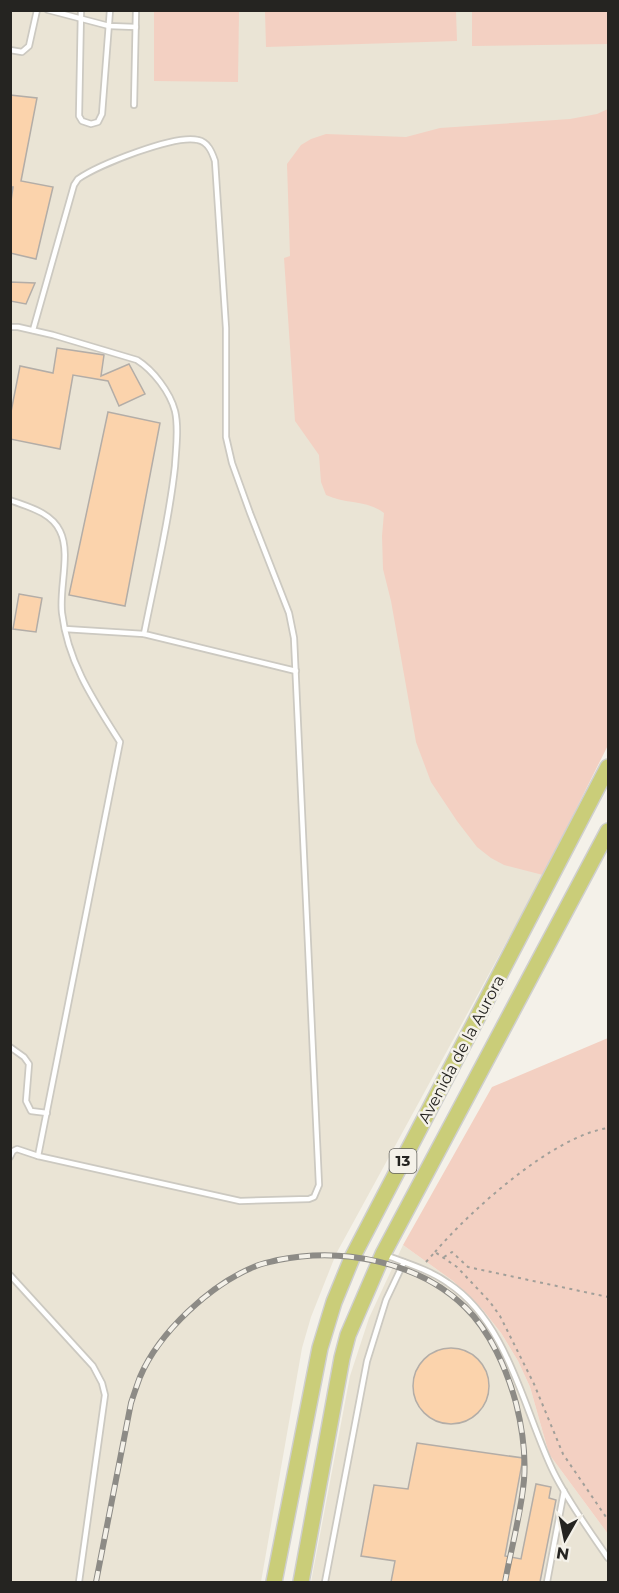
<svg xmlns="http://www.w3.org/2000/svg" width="619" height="1593" viewBox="0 0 619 1593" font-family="Montserrat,sans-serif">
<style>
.built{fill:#eae4d5}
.green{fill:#f3d0c2}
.building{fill:#fbd3ac;stroke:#b3ada7;stroke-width:1.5}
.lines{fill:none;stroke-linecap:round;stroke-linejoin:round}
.lane-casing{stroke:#ccc9c1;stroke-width:8}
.primary-casing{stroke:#cfcfce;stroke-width:18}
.path{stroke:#a19f99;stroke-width:2;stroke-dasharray:3 4.5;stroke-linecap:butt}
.lane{stroke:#fff;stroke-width:4.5}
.primary{stroke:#cacd79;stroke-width:15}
.rail-casing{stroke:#8d8b86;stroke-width:6}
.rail{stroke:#f4f1e9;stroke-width:4;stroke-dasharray:11;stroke-linecap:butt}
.labels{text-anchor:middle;stroke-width:5;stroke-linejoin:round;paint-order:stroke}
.shield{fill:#f4f1e9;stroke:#63625d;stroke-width:1.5}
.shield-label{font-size:15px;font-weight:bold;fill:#252421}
.street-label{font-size:16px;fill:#252421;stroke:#f4f1e9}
</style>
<rect width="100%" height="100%" fill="#f4f1e9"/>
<g class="built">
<path d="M11 11H608V745L536 888 336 1254 311 1317 302 1348 261 1582H11Z"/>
<path d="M403 1245 453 1281 483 1310 501 1333 518 1361 530 1387 549 1454 608 1534V1582H311L350 1376 369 1318Z"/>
</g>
<g class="green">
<path d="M154 11H239L238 82 154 81Z"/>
<path d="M265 11H456L457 41 266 47Z"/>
<path d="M472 11H608V44L472 46Z"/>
<path d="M608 109V745L543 875 504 865 491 858 477 847 457 821 431 782 416 742 391 601 383 569 382 536 384 513C368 500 344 504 326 495L321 482 319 455 295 421 284 258 290 256 287 164 301 145 311 139 326 134 406 137 440 128 570 119 597 114Z"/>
<path d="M608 1038V1534L549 1454 530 1387 518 1361 501 1333 483 1310 453 1281 403 1245 492 1087Z"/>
</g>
<g class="building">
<path d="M10 95 37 98 21 181 53 187 36 259 10 253V208L13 187H10Z"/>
<path d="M10 282 35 283 26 304 10 301Z"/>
<path d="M57 348 104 355 101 376 129 364 145 394 119 406 108 381 73 375 60 449 10 439V417L20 366 53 373Z"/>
<path d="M108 412 160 423 125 606 69 595Z"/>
<path d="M19 594 42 598 36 632 13 629Z"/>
<circle cx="451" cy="1386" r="38"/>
<path d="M417 1443 523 1458 505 1556 521 1559 536 1484 551 1487 549 1498 556 1500 540 1582H391L395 1561 361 1556 374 1485 408 1489Z"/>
</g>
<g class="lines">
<g class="lane-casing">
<g id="lane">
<path d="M48 10 109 26 136 27"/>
<path d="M81 10 79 116 82 121 91 124 98 122 102 114 110 10"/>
<path d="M10 50 22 52 29 46 37 10"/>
<path d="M134 105 136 10"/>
<path d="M10 327H18L53 335 137 360C153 370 170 392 175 411 179 428 176 448 175 466 169 522 155 578 144 634L296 671"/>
<path d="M10 500C28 507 51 512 60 531 71 553 59 588 62 613 68 663 94 701 120 742L38 1156"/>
<path d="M65 629 144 634"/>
<path d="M10 1047 24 1057 29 1064 26 1101 31 1111 47 1113"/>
<path d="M10 1157 13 1151 17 1149 38 1156 240 1201 309 1199 314 1197 319 1185 294 638 289 613 250 513 232 463 226 437V328L215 161C212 152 208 142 198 140 175 134 98 165 78 179L74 185 33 330"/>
<path d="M385 1255C406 1263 430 1270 448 1283 509 1323 524 1412 554 1473 569 1503 589 1530 608 1558"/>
<path d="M10 1275 93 1366 102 1383 105 1395 79 1582"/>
<path d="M325 1582 367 1361 386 1300 404 1262"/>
<path d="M547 1582 564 1491"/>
</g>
</g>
<g class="primary-casing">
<g id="primary">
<path d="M274 1582 320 1348 334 1302 352 1258 608 767"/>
<path d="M301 1582 342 1358 348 1335 383 1254 608 831"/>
</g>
</g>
<g class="path">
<path d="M435 1252C471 1210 553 1136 608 1128"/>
<path d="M444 1257 452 1252 468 1267 608 1297"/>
<path d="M426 1262 435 1252 457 1267 490 1302 500 1316 534 1384 563 1454 608 1520"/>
</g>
<use href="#lane" class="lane"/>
<use href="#primary" class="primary"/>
<g class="rail-casing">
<path id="rail" d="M96 1582 131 1403C134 1394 137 1385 140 1377 159 1332 211 1284 256 1266 263 1263 271 1262 278 1260 341 1247 418 1261 465 1307 490 1331 507 1370 516 1403 522 1427 526 1455 524 1480 521 1514 511 1549 505 1582"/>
</g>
<use href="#rail" class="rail"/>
</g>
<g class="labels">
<rect class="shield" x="389.5" y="1149" width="27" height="24" rx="4.5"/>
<g class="shield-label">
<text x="403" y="1166">13</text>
</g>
<g class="street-label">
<text transform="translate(461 1049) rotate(-62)" y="6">Avenida de la Aurora</text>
</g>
</g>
<rect width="619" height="1593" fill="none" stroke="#252421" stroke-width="24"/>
<g transform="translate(565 1539) rotate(189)" stroke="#f4f1e9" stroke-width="4.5" paint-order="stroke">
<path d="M0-4.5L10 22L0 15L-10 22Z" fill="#252421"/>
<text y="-9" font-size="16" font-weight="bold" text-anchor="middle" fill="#252421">N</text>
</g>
</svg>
